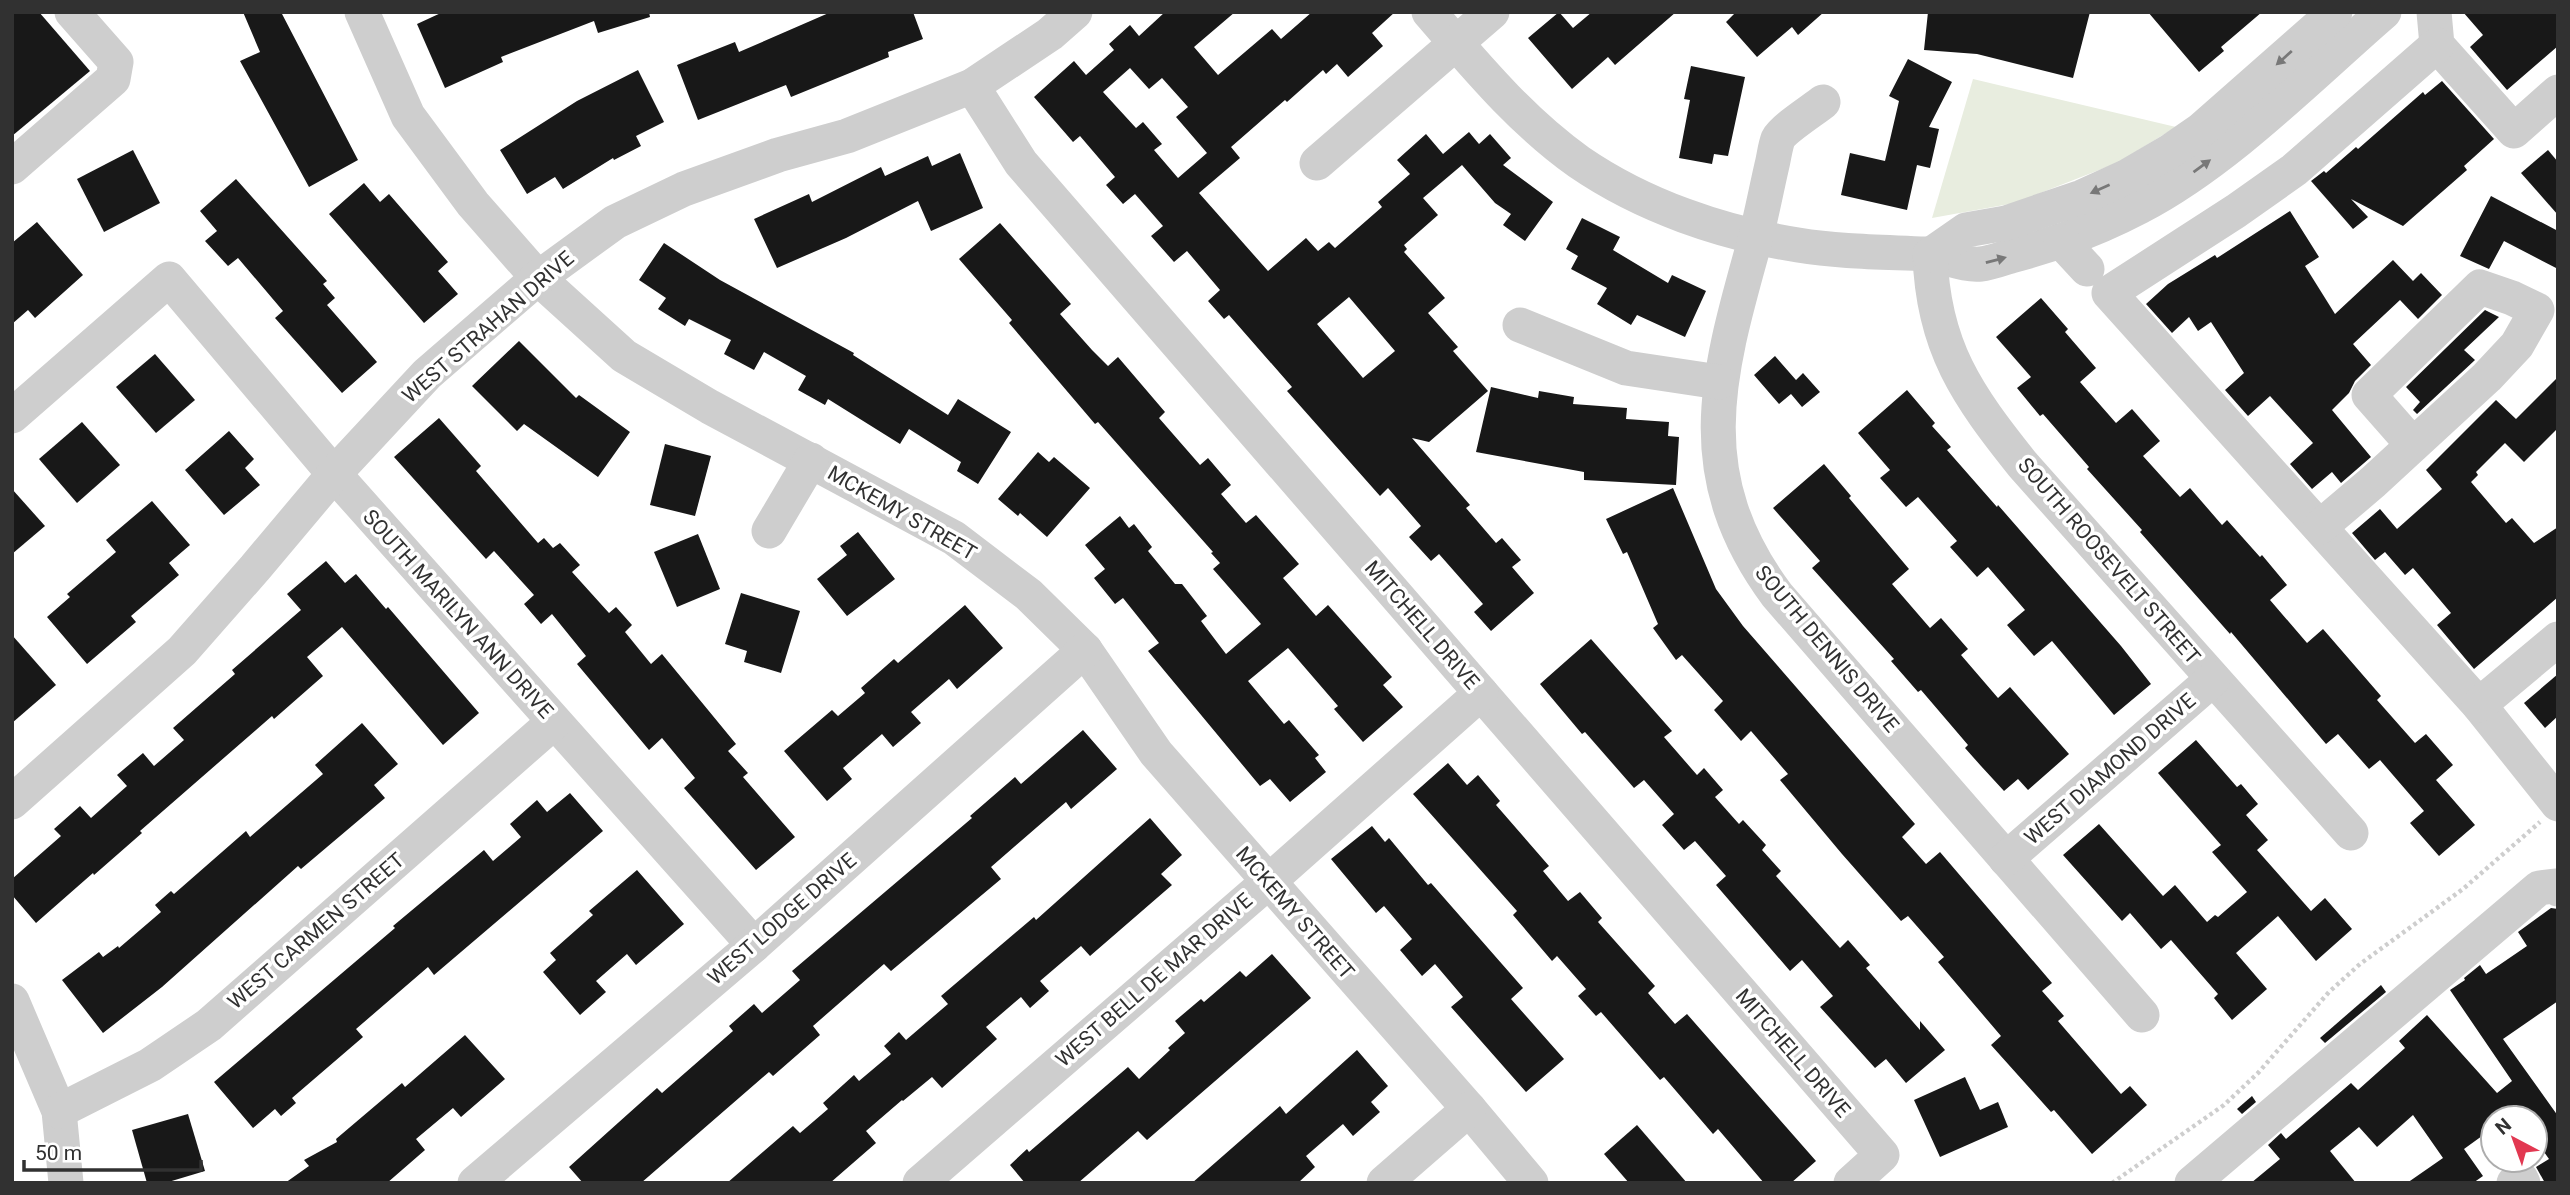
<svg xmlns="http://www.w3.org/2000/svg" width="2570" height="1195" viewBox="0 0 2570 1195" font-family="Roboto,sans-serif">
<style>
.green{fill:#e8eddf}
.building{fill:#181818;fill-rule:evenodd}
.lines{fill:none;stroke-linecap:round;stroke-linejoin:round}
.path{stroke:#cecece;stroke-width:4.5;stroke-dasharray:3.5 3.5;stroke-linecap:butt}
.minor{stroke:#cecece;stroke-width:35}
.oneway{fill:#787878}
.labels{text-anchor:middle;stroke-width:7;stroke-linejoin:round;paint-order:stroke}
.street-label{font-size:21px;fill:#313131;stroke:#fff}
</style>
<rect width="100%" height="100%" fill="#fff"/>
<path class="green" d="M1973 79 2176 127 2117 163 2015 203 1932 218Z"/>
<g class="building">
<path d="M12 12H39L90 71 12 136Z"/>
<path d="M243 12H281L358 160 309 187 240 61 260 52Z"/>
<path d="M443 12H649L650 17 598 33 594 21 501 57 503 62 445 88 417 24Z"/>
<path d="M831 12H913L923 39 888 52 889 57 791 97 786 85 698 120 677 65 735 42 739 52Z"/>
<path d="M1165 12H1235L1194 47 1218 75 1272 29 1281 39 1312 12H1395L1372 33 1383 46 1348 77 1337 64 1326 74 1323 70 1287 102 1285 100 1231 147 1240 158 1199 193 1268 271 1306 238 1318 251 1329 242 1335 248 1382 207 1378 202 1410 174 1397 160 1426 134 1443 154 1469 132 1479 144 1490 134 1511 158 1503 165 1553 202 1525 241 1503 225 1511 214 1495 203 1462 165 1423 198 1438 215 1404 245 1407 249 1404 252 1445 298 1428 313 1458 347 1453 351 1488 391 1429 442 1412 438 1470 505 1466 508 1496 543 1502 538 1521 560 1512 567 1534 593 1491 631 1474 612 1483 604 1439 554 1431 561 1409 537 1421 526 1388 488 1380 496 1287 391 1292 387 1229 315 1224 319 1208 301 1220 290 1187 251 1174 262 1151 236 1163 226 1135 194 1123 204 1106 185 1115 177 1080 136 1073 142 1034 97 1074 61 1086 75 1114 50 1109 44 1130 25 1139 36ZM1130 68 1149 89 1162 78 1188 107 1176 117 1207 153 1178 178 1154 150 1162 144 1143 122 1136 128 1103 92ZM1349 297 1395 351 1363 378 1317 324Z"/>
<path d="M1559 12 1573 28 1592 12H1676L1615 65 1608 57 1572 89 1528 38Z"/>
<path d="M1736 12H1824L1798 35 1792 27 1757 57 1726 22Z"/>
<path d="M1928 12H2090L2073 78 1977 54 1924 50Z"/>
<path d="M2148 12H2262L2221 47 2224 51 2199 72Z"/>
<path d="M2463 12H2558V46L2507 90 2470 47 2483 35Z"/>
<path d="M1908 59 1952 82 1929 127 1939 129 1930 168 1917 165 1907 210 1841 195 1850 153 1885 161 1899 101 1889 96Z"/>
<path d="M1691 66 1745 77 1728 156 1714 154 1712 164 1679 158 1690 100 1684 99Z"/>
<path d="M638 70 664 122 636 136 641 146 614 160 613 158 563 189 555 177 527 194 500 150 577 101Z"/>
<path d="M2442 81 2494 139 2464 166 2467 170 2403 226 2351 199 2368 217 2353 229 2311 181 2324 171 2326 173 2356 147 2358 149 2423 92 2425 95Z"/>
<path d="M133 150 160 203 104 232 77 179Z"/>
<path d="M2548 150 2558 162V215L2521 173Z"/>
<path d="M960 153 983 208 931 231 918 201 846 238 777 268 754 219 809 194 812 202 881 167 885 176 928 156 932 166Z"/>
<path d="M236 179 327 281 323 284 335 298 327 305 377 362 342 393 275 318 283 311 238 258 228 266 205 241 217 231 200 211Z"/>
<path d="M364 183 380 202 389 194 448 262 438 271 458 294 424 323 329 214Z"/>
<path d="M2491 196 2558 231V269L2504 241 2489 269 2460 256Z"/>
<path d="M2290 211 2319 257 2305 266 2335 314 2393 260 2413 281 2421 273 2442 295 2418 319 2400 300 2353 344 2371 365 2355 381 2349 393 2332 410 2371 457 2341 483 2332 472 2312 489 2290 464 2313 443 2270 396 2248 416 2225 390 2244 373 2211 322 2198 331 2189 317 2172 333 2146 304 2168 284 2215 255 2217 258Z"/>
<path d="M1582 218 1620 237 1613 250 1668 283 1672 275 1706 291 1685 337 1637 315 1631 325 1597 304 1607 288 1571 269 1578 256 1566 249Z"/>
<path d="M37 222 83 275 35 318 28 310 12 324V243Z"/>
<path d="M1000 223 1071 304 1060 314 1092 350 1108 366 1118 357 1165 412 1159 418 1200 465 1208 458 1231 485 1221 494 1246 523 1256 515 1299 564 1283 578 1316 616 1328 605 1392 677 1383 685 1403 707 1363 742 1334 709 1338 706 1288 648 1248 681 1284 724 1289 720 1319 755 1315 758 1326 772 1290 802 1270 779 1260 786 1148 651 1159 643 1123 598 1115 604 1094 578 1105 569 1085 545 1120 516 1129 528 1134 524 1152 547 1148 551 1175 584H1182L1207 616 1201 621 1226 654 1261 624 1213 569 1220 563 1211 553 1213 552 1098 422 1095 424 1009 323 1012 320 959 259Z"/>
<path d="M664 243 720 280 854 353 853 355 948 415 958 399 1011 432 978 484 957 471 961 462 909 429 900 444 828 399 825 405 798 390 806 376 764 352 754 370 724 354 731 340 689 319 685 326 658 309 666 298 639 280Z"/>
<path d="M2041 298 2068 329 2065 332 2096 368 2080 382 2116 423 2132 409 2160 441 2143 456 2180 497 2190 488 2222 525 2227 520 2260 557 2262 555 2287 585 2270 600 2307 643 2323 629 2381 696 2377 700 2415 743 2426 734 2453 765 2436 780 2475 825 2439 856 2410 823 2424 811 2380 760 2369 769 2338 734 2326 744 2231 632 2230 634 2140 532 2142 530 2087 469 2089 467 2043 414 2040 416 2017 388 2031 377 1996 337Z"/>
<path d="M2485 310 2499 317 2464 350 2475 360 2417 414 2413 410 2420 402 2406 387Z"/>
<path d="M519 341 576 398 579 395 630 432 598 477 524 424 517 431 472 386Z"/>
<path d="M155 354 195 400 156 433 116 387Z"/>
<path d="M1775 356 1796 380 1803 373 1820 392 1802 407 1791 394 1779 404 1754 375Z"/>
<path d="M2558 377V428L2524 462 2505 443 2476 472 2478 475 2471 482 2506 523 2512 518 2534 543 2558 527V597L2474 669 2437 625 2451 613 2413 568 2405 575 2385 552 2375 560 2352 533 2380 509 2397 529 2442 489 2426 470 2496 400 2516 419Z"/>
<path d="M1491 387 1538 398 1539 391 1574 397 1573 404 1627 408 1626 419 1669 422 1668 436 1679 437 1676 485 1584 480V472L1476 452Z"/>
<path d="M1907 390 1935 423 1932 426 1951 447 1947 450 1997 507 1998 505 2121 646 2151 684 2114 715 2052 641 2034 656 2007 625 2025 610 1988 567 1977 577 1950 547 1957 541 1918 497 1906 507 1880 478 1890 470 1858 433Z"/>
<path d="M439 418 481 466 476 471 538 543 544 538 553 548 560 543 580 565 572 572 609 613 616 607 632 625 625 632 651 664 662 654 736 744 728 751 748 773 743 777 795 837 756 870 684 788 695 778 662 738 649 750 577 664 586 656 552 614 541 624 524 604 534 595 494 551 486 559 394 457Z"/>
<path d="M82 422 120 465 77 503 39 459Z"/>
<path d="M229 431 254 459 245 468 260 485 224 515 185 470Z"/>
<path d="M665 444 711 456 695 516 650 505Z"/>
<path d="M1038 452 1049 462 1054 457 1090 488 1047 537 1020 513 1018 516 998 499Z"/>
<path d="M1824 464 1851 496 1849 498 1909 569 1892 584 1930 628 1941 618 1968 649 1961 655 1998 698 2010 687 2069 754 2028 790 2018 779 2004 791 1981 766 1965 748 1968 745 1921 690 1918 692 1891 661 1894 659 1812 568 1820 561 1773 508Z"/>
<path d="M1673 488 1716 589 1743 626 1915 824 1902 837 1926 864 1940 852 2052 983 2042 991 2064 1016 2058 1021 2121 1094 2130 1086 2147 1105 2092 1154 2054 1110 2051 1112 1991 1045 2001 1036 1938 962 1944 957 1908 916 1901 921 1842 854 1780 780 1788 774 1751 731 1741 741 1714 710 1723 701 1682 655 1676 660 1653 628 1658 624 1627 552 1623 554 1606 519Z"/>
<path d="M12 489 45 526 12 554Z"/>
<path d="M152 501 190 545 169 563 179 575 131 616 136 622 87 664 47 617 70 597 67 594 116 552 106 540Z"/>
<path d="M858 532 895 579 847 616 817 579 847 555 840 546Z"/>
<path d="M698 534 720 589 677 607 654 552Z"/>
<path d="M326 561 345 583 356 574 386 609 388 607 479 713 443 745 342 627 307 657 323 676 274 719 272 716 140 831 142 833 94 875 93 873 36 923 12 895V879L61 836 54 829 80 806 91 818 127 786 117 775 143 753 154 766 184 740 173 728 235 674 232 670 301 610 287 594Z"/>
<path d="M741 593 800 611 781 673 744 662 747 651 725 644Z"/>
<path d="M965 605 1003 648 957 689 949 679 911 712 921 723 893 747 882 734 843 768 852 779 827 801 784 751 832 710 838 716 865 693 861 688 894 659 898 663Z"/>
<path d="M12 635 56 685 12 723Z"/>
<path d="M1591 639 1672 731 1664 737 1697 775 1704 768 1723 790 1715 797 1739 824 1743 820 1766 845 1762 850 1781 871 1776 876 1840 948 1848 940 1870 965 1866 968 1920 1030V1021L1945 1050 1906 1083 1886 1059 1875 1068 1820 1007 1833 996 1802 960 1790 971 1716 885 1726 876 1695 841 1684 850 1662 825 1674 814 1644 780 1634 788 1585 732 1582 734 1540 684Z"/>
<path d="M2558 674V716L2545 728 2524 703Z"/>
<path d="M362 723 398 764 374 785 385 798 301 869 298 866 162 987 103 1033 62 980 99 952 103 957 118 946 119 948 161 912 155 905 171 891 174 894 246 831 250 837 323 774 315 765Z"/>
<path d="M1083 730 1117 769 1071 809 1066 802 991 867 1001 879 891 971 884 964 813 1026 820 1035 773 1076 769 1072 641 1183H583L569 1167 609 1131 657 1088 662 1093 733 1031 729 1026 754 1004 762 1013 800 980 792 971 972 818 970 816 1015 777 1021 784Z"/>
<path d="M2196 740 2237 787 2241 784 2258 804 2246 815 2268 840 2257 850 2311 911 2325 898 2352 929 2316 961 2278 916 2236 953 2267 989 2232 1020 2214 998 2218 994 2171 940 2161 949 2130 913 2122 921 2063 855 2099 824 2163 896 2175 885 2207 922 2215 915 2218 917 2247 892 2212 852 2221 845 2158 773Z"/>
<path d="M1448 763 1467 785 1478 775 1500 801 1496 805 1549 866 1543 871 1568 901 1580 892 1602 918 1598 922 1655 986 1648 993 1675 1024 1687 1014 1816 1161 1791 1183H1764L1718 1129 1713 1134 1664 1077 1660 1080 1601 1012 1596 1016 1578 996 1586 989 1557 956 1552 961 1513 915 1517 911 1413 794Z"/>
<path d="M570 793 603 831 434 975 428 967 356 1029 363 1037 292 1098 296 1103 281 1116 275 1109 253 1128 214 1082 395 928 393 926 484 850 493 861 521 837 510 824 537 800 547 812Z"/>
<path d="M1150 818 1182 855 1161 874 1172 885 1090 956 1081 946 1040 981 1049 991 1030 1008 1021 997 986 1027 997 1039 942 1088 932 1077 903 1101 902 1100 866 1131 876 1143 830 1183H727L793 1126 800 1133 828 1109 823 1103 854 1075 859 1081 891 1054 884 1046 899 1032 906 1040 948 1004 941 996 1034 917 1036 920Z"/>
<path d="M1372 826 1385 842 1389 838 1428 885 1431 883 1523 988 1511 999 1564 1059 1526 1092 1451 1007 1463 997 1435 964 1422 976 1400 950 1412 939 1384 906 1376 913 1331 859Z"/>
<path d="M637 870 684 924 636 965 627 954 596 981 606 992 580 1015 543 972 556 960 550 953 593 915 589 911Z"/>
<path d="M2551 908 2558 909V1001L2503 1039 2558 1116V1183H2545L2536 1167 2549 1159 2535 1139V1118H2493V1128L2464 1149 2483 1176 2473 1183H2407L2443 1158 2413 1115 2377 1147 2359 1127 2330 1151 2356 1183H2251L2280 1159 2268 1145 2281 1133 2286 1139 2351 1083 2358 1090 2405 1048 2399 1041 2427 1015 2497 1093 2512 1081 2450 990 2465 980 2464 978 2480 965 2486 974 2527 946 2518 932Z"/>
<path d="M1272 954 1311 998 1147 1140 1138 1131 1078 1183H1025L1010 1165 1027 1149 1029 1152 1128 1067 1139 1079 1170 1050 1168 1048 1185 1033 1175 1021 1201 999 1204 1002 1240 971 1246 977Z"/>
<path d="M2381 985 2386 992 2325 1043 2320 1038Z"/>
<path d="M465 1035 505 1079 461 1117 453 1108 416 1139 425 1150 387 1183H285L309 1166 304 1160 337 1142 336 1139 402 1083 405 1087Z"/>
<path d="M1357 1050 1388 1086 1371 1102 1380 1112 1353 1136 1343 1124 1306 1156 1315 1167 1298 1183H1192L1280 1106 1286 1114Z"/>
<path d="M1965 1077 1980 1110 1998 1102 2008 1127 1940 1157 1914 1100Z"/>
<path d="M2252 1096 2256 1102 2242 1114 2237 1109Z"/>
<path d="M188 1114 205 1171 165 1183H147L132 1130Z"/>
<path d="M1637 1125 1687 1183H1629L1604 1154Z"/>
</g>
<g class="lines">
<path class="path" d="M2112 1183 2224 1105 2258 1073 2329 992 2360 964 2463 889 2540 822"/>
<g class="minor">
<path d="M362 12 408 116 473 204 538 278 624 356 710 407 954 538 1029 595 1085 650 1156 753 1469 1109 1531 1183"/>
<path d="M1429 12C1475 65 1521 121 1579 162 1643 206 1722 233 1798 245 1840 252 1883 252 1926 254 1944 256 1964 266 1981 264 1992 263 2003 258 2014 255 2056 244 2099 228 2139 207 2226 162 2309 77 2384 12"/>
<path d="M2434 12 2437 45 2514 131 2558 92"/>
<path d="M2437 45 2294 170 2236 211 2109 293 2479 705 2558 804"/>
<path d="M972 86 1021 163 1882 1155 1851 1183"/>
<path d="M1823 102C1813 110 1783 129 1778 139 1775 147 1774 157 1772 165 1766 191 1761 218 1754 244 1717 376 1688 475 1777 595L2142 1015"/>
<path d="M1317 163 1492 12"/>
<path d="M12 167 113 79 116 62 72 12"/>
<path d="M2061 241 2087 269"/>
<path d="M1930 255C1933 347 1967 395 2023 465L2351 833"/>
<path d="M1930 255 1966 230 2006 223 2082 197 2126 177 2172 150 2201 130 2335 12"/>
<path d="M1520 325 1626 368 1719 382"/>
<path d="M12 416 169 279 334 474 754 945"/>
<path d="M2320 527 2373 482 2487 377 2517 345 2537 310 2512 298 2480 287 2369 395 2413 445"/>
<path d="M769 531 811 460"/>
<path d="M2479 705 2558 639"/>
<path d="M12 802 182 651 255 568 334 474 427 374 538 278 615 222 684 189 778 155 847 136 972 86 1050 34 1075 12"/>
<path d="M2006 859 2213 679"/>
<path d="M12 1001 59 1111 66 1183"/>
<path d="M59 1111 150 1065 209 1025 554 722"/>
<path d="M475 1183 754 945 1085 650"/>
<path d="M920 1183 1268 882 1481 693"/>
<path d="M1384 1183 1469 1109"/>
<path d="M2192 1183 2539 888 2555 886 2558 889"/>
<path d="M2514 1183 2521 1179 2523 1183"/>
</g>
</g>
<defs><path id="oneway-solid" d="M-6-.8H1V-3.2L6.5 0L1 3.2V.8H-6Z" transform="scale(1.75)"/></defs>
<g class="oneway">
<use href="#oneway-solid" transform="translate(2284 58) rotate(138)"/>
<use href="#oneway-solid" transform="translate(2202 166) rotate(-36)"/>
<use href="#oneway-solid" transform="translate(2100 189) rotate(156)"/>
<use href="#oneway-solid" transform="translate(1996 260) rotate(-15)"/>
</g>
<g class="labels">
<g class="street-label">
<text transform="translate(488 327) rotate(-41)" y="7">WEST STRAHAN DRIVE</text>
<text transform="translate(902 513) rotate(30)" y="7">MCKEMY STREET</text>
<text transform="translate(2109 561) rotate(49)" y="7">SOUTH ROOSEVELT STREET</text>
<text transform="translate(458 614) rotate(48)" y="7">SOUTH MARILYN ANN DRIVE</text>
<text transform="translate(1422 625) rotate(49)" y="7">MITCHELL DRIVE</text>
<text transform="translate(1827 649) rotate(50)" y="7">SOUTH DENNIS DRIVE</text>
<text transform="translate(2110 769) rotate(-41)" y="7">WEST DIAMOND DRIVE</text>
<text transform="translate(1295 913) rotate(49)" y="7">MCKEMY STREET</text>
<text transform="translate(782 919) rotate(-41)" y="7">WEST LODGE DRIVE</text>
<text transform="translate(316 931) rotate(-41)" y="7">WEST CARMEN STREET</text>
<text transform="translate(1154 980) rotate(-41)" y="7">WEST BELL DE MAR DRIVE</text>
<text transform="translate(1793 1053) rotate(49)" y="7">MITCHELL DRIVE</text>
</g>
</g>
<rect width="2570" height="1195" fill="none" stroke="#313131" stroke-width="28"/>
<g transform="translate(2514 1139) rotate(319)"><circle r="33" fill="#ffffff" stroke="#adadad" stroke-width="2"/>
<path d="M0-5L12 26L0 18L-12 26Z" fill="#e23851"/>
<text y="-10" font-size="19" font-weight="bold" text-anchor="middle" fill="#313131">N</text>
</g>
<path d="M24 1160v10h177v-10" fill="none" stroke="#313131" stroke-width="3.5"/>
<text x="35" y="1160" font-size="21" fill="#313131" stroke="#ffffff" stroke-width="5" paint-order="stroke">50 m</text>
</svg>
